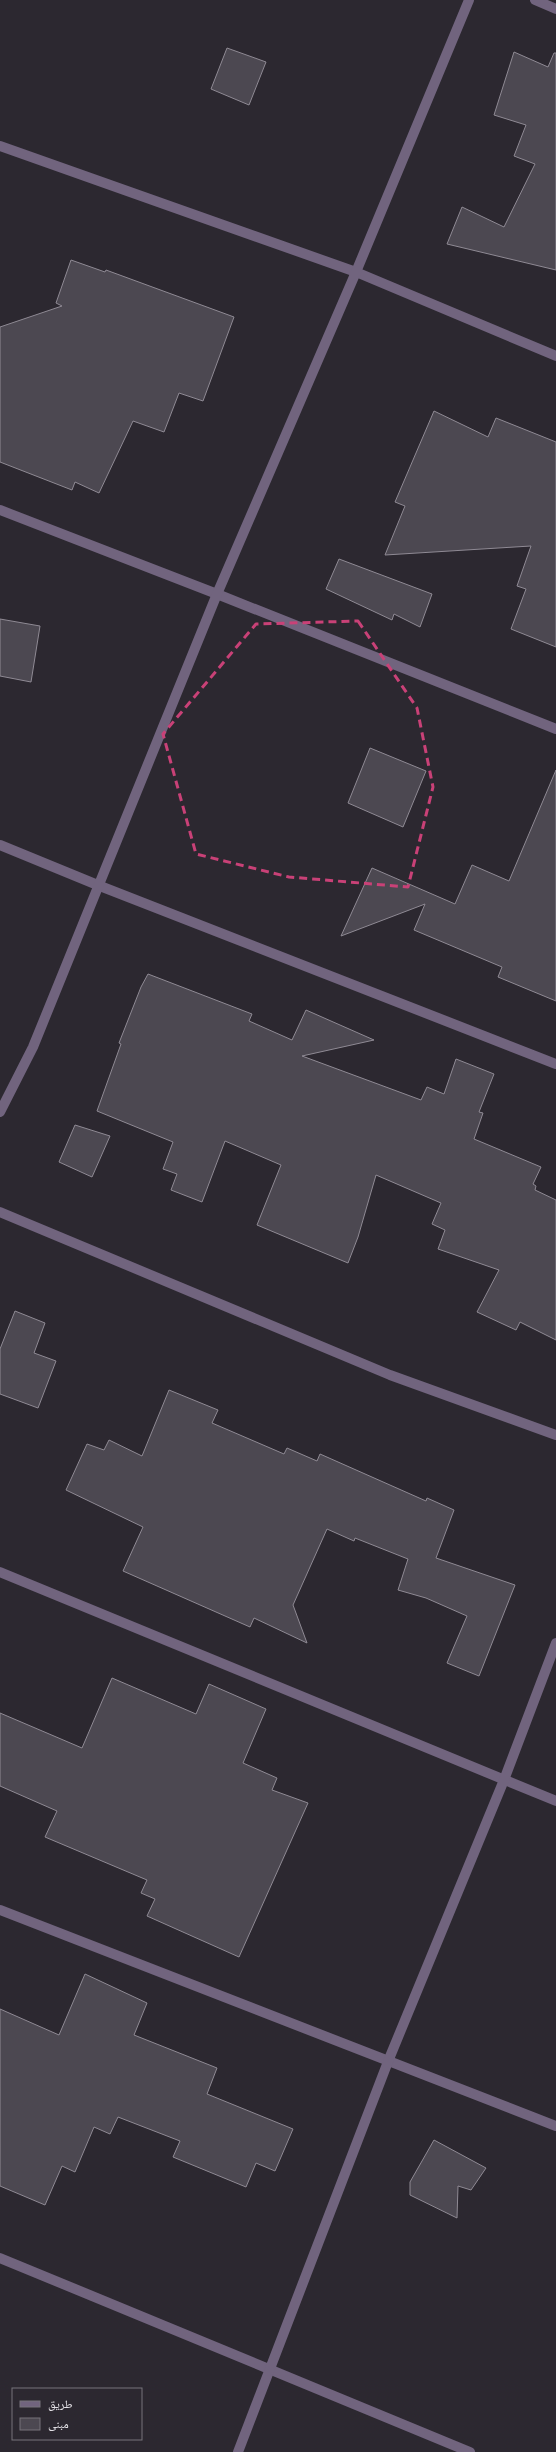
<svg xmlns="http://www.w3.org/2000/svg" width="556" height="2452" viewBox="0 0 556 2452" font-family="'Times New Roman','Noto Naskh Arabic',serif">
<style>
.building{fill:#4c4851;stroke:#8f8a94}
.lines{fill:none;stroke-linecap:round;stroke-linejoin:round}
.minor{stroke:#71647e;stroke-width:10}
.marked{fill:none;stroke:#c94177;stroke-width:3;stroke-dasharray:8 5;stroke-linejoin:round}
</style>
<rect width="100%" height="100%" fill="#2c2830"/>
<g class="building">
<path d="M227 48 266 62 249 105 211 89Z"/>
<path d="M514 52 548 67 554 53H556V270L447 244 462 207 504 227 535 164 514 156 526 125 494 115Z"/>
<path d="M71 260 105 272 106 270 234 317 203 401 179 393 164 432 133 421 99 493 75 482 72 490 0 462V327L62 306 56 303Z"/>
<path d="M434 411 488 437 496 418 556 442V647L511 629 526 589 517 586 531 546 385 555 405 506 395 502Z"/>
<path d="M339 559 432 594 420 627 394 614 392 620 326 589Z"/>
<path d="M0 619 40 626 31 682 0 676Z"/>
<path d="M370 748 426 771 403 827 348 803Z"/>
<path d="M556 770V1001L498 977 502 967 414 930 425 904 341 936 372 868 455 904 472 865 509 881Z"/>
<path d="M148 974 252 1014 249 1021 292 1040 306 1010 374 1040 302 1056 421 1100 427 1087 444 1094 456 1059 494 1074 479 1112 483 1113 474 1139 541 1167 533 1184 536 1186 535 1190 556 1200V1340L520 1322 516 1330 477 1312 499 1270 438 1249 445 1230 432 1224 441 1203 376 1175 358 1237 348 1263 257 1225 281 1165 225 1141 202 1202 171 1190 177 1174 163 1169 173 1142 97 1111 121 1044 119 1043 141 987Z"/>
<path d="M75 1125 110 1136 92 1177 59 1162Z"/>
<path d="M15 1311 45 1323 34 1353 56 1361 38 1408 0 1394V1349Z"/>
<path d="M169 1390 218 1410 212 1423 284 1454 287 1448 317 1461 320 1454 426 1501 427 1498 454 1510 436 1558 515 1585 479 1676 447 1663 467 1616 426 1598 398 1590 408 1559 355 1538 354 1541 327 1529 293 1605 307 1643 254 1618 250 1627 123 1571 143 1527 66 1490 87 1444 104 1450 109 1440 142 1456Z"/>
<path d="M112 1678 196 1714 209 1684 266 1709 243 1763 277 1778 272 1790 308 1803 239 1957 147 1916 155 1899 141 1893 147 1880 45 1837 57 1811 0 1786V1713L82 1748Z"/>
<path d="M85 1974 147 2003 134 2035 217 2068 207 2094 293 2129 275 2171 256 2163 246 2187 173 2157 180 2141 118 2117 110 2134 94 2127 75 2172 62 2166 45 2205 0 2186V2009L59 2035Z"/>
<path d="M434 2140 486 2168 471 2190 458 2186 457 2218 410 2195V2182Z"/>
</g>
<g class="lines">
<g class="minor">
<path d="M535 0 556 9"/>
<path d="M0 146 356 272 556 356"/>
<path d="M0 510 217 594 556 729"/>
<path d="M0 845 100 886 556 1064"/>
<path d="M0 1112 33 1047 217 594 356 272 469 0"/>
<path d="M0 1212 390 1375 556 1435"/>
<path d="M0 1572 556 1801"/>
<path d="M0 1910 556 2126"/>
<path d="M0 2258 470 2452"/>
<path d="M238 2452 389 2059 504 1780 556 1643"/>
</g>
</g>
<path class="marked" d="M358 621 417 708 433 787 408 887 289 877 196 854 163 734 256 624Z"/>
<rect x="12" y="2388" width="130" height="52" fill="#2c2830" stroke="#76737a"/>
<rect x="20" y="2401" width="20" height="6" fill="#71647e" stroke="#76737a"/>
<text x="48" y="2408" font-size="12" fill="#e5e3e8">طريق</text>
<rect x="20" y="2418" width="20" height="12" fill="#4c4851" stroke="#76737a"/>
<text x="48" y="2428" font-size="12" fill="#e5e3e8">مبنى</text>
</svg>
